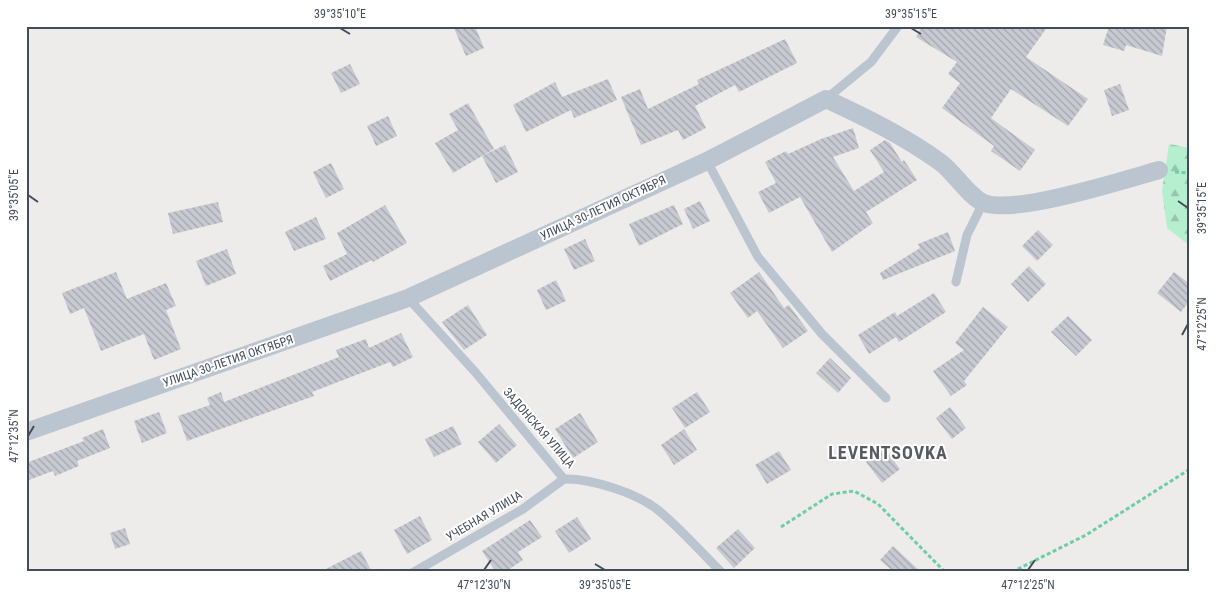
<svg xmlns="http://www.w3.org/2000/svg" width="1216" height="598" viewBox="0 0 1216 598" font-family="'Roboto Condensed',sans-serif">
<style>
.forest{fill:url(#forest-firs)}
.building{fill:url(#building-back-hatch)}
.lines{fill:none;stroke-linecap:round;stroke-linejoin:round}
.path{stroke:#6dcea5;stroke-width:3;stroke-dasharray:4 2.5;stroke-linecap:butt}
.service{stroke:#bbc5cf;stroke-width:9}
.minor{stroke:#bbc5cf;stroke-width:18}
.ticks{fill:none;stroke:#434d59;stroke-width:2}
.labels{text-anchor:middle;stroke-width:4;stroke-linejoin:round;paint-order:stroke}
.street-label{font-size:12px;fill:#434d59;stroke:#fff}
.district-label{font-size:18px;font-weight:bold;letter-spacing:1px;fill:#585b61;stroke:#fff}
.neatline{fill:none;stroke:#434d59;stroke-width:2}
.ticks-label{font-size:12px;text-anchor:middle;fill:#434d59}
</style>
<defs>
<pattern id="forest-firs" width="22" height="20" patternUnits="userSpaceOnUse" patternTransform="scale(1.25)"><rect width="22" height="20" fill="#b6efd0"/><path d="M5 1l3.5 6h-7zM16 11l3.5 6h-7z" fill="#96c4ac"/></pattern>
<pattern id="building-back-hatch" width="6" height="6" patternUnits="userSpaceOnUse" patternTransform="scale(1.25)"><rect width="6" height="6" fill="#c8cad1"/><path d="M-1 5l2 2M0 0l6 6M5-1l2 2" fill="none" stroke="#a4a6ad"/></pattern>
</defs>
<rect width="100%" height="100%" fill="#eeebeb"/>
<path class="forest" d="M1169 144 1190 148V246L1167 228 1162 191Z"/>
<g class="building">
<path d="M453 26H475L484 48 466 56Z"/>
<path d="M922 26H1048L1026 57 1088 99 1068 126 1011 89 991 118 1035 150 1020 171 991 151 994 146 942 108 960 83 948 74 957 62 916 37Z"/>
<path d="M1109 26H1167L1162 56 1126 45 1124 51 1103 45Z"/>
<path d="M785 39 797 63 739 92 735 85 695 106 706 128 683 140 678 130 641 145 621 97 640 89 648 109 699 84 697 80Z"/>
<path d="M350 64 360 84 341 93 331 73Z"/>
<path d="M608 79 617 100 574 118 571 110 526 132 513 105 555 82 562 97Z"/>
<path d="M1120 84 1129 110 1112 116 1104 90Z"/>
<path d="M468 103 494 149 453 173 435 143 458 130 449 114Z"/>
<path d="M388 116 397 136 376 146 367 126Z"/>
<path d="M853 128 859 148 833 157 854 191 884 172 870 150 885 140 890 143 902 162 904 160 917 180 866 212 873 223 832 252 800 197 769 213 758 192 776 183 765 162 786 151 788 154 821 139Z"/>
<path d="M505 145 518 172 496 183 482 156Z"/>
<path d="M331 163 344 189 326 198 313 172Z"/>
<path d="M700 201 710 221 693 229 684 209Z"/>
<path d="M218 202 223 222 173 234 168 213Z"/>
<path d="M385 205 407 243 373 262 372 260 330 281 323 266 347 254 337 233Z"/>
<path d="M674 205 683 224 639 246 629 224Z"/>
<path d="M316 217 326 239 294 251 285 232Z"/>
<path d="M1038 230 1053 245 1037 261 1022 246Z"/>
<path d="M948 232 955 251 883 280 880 273 920 248 918 244Z"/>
<path d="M585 239 595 261 574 270 564 249Z"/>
<path d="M227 249 236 274 206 286 196 261Z"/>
<path d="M1029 266 1046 284 1028 302 1011 284Z"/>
<path d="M116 272 127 299 166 283 176 306 166 310 181 349 154 360 144 334 101 351 84 308 70 314 62 293Z"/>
<path d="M759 272 784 308 789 305 808 331 783 348 757 311 748 318 730 293Z"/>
<path d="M1174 272 1190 284V300L1181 312 1157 293Z"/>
<path d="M556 280 566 301 546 310 537 290Z"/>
<path d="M934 293 946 312 899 342 896 337 869 354 858 335 895 312 897 316Z"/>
<path d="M468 305 487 335 464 350 442 322Z"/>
<path d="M983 307 1008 327 964 381 967 385 951 396 933 371 964 350 955 343Z"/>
<path d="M1068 316 1092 340 1076 356 1051 332Z"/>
<path d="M401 333 413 357 393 367 390 362 312 392 314 396 187 441 178 416 210 405 207 398 221 392 224 402 339 357 336 350 366 339 369 348Z"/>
<path d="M830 358 851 378 838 393 816 373Z"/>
<path d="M697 392 710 412 685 428 672 408Z"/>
<path d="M950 407 966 428 952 439 936 418Z"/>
<path d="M159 412 167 433 142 443 134 421Z"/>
<path d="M580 413 598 442 573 458 555 429Z"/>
<path d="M499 424 517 445 496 463 478 442Z"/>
<path d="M453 426 462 444 434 457 425 439Z"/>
<path d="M103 429 110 448 77 461 79 466 55 476 53 471 26 481V463L84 441 82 438Z"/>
<path d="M684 429 697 450 674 465 661 445Z"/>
<path d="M884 448 900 469 882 483 866 462Z"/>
<path d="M779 451 791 470 767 484 755 465Z"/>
<path d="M420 516 432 540 407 554 394 530Z"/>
<path d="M577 517 591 539 569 553 555 531Z"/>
<path d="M530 520 542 537 518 552 523 560 505 572H496L482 551Z"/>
<path d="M125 528 130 544 115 549 110 533Z"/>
<path d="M738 529 755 548 734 568 716 548Z"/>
<path d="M893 546 921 572H894L880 560Z"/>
<path d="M361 551 372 572H320Z"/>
</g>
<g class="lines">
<g class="path">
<path d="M1175 172 1190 173"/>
<path d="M781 527 832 494 854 491 878 504 945 572"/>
<path d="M1012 572 1086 535 1190 469"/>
</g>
<g class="service">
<path d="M826 99 871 62 898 26"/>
<path d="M707 161 758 257 822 334 886 398"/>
<path d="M956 282 967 235 983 203"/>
<path d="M408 298 476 373 564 479C590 478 637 493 658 510 680 528 700 551 721 572"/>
<path d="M414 572 523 509 564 479"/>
</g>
<path class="minor" d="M26 432 408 298 707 161 826 99C865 117 904 136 940 162 954 172 969 197 984 203 1014 215 1124 180 1159 170"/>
</g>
<path class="ticks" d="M340 28 350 34M911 28 921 34M28 195 38 202M1178 201 1188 208M1182 335 1188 324M28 436 34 426M595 564 605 570M484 570 491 560M1028 570 1035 560"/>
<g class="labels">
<g class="street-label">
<text transform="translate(603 208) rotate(-25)" y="4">УЛИЦА 30-ЛЕТИЯ ОКТЯБРЯ</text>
<text transform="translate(228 361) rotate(-19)" y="4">УЛИЦА 30-ЛЕТИЯ ОКТЯБРЯ</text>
<text transform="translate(539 428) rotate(49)" y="4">ЗАДОНСКАЯ УЛИЦА</text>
<text transform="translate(484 516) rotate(-31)" y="4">УЧЕБНАЯ УЛИЦА</text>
</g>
<g class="district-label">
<text x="888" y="459">LEVENTSOVKA</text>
</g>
</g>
<rect width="1216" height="598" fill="none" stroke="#ffffff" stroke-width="55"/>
<rect x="28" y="28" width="1160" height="542" class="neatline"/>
<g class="ticks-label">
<text x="340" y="18">39°35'10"E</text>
<text x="911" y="18">39°35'15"E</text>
<text transform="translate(14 195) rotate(-90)" y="4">39°35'05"E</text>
<text transform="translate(1202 208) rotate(-90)" y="4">39°35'15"E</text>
<text transform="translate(1202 324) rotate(-90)" y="4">47°12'25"N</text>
<text transform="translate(14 436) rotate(-90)" y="4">47°12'35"N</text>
<text x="484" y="589">47°12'30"N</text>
<text x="605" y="589">39°35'05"E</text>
<text x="1028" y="589">47°12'25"N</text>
</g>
</svg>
